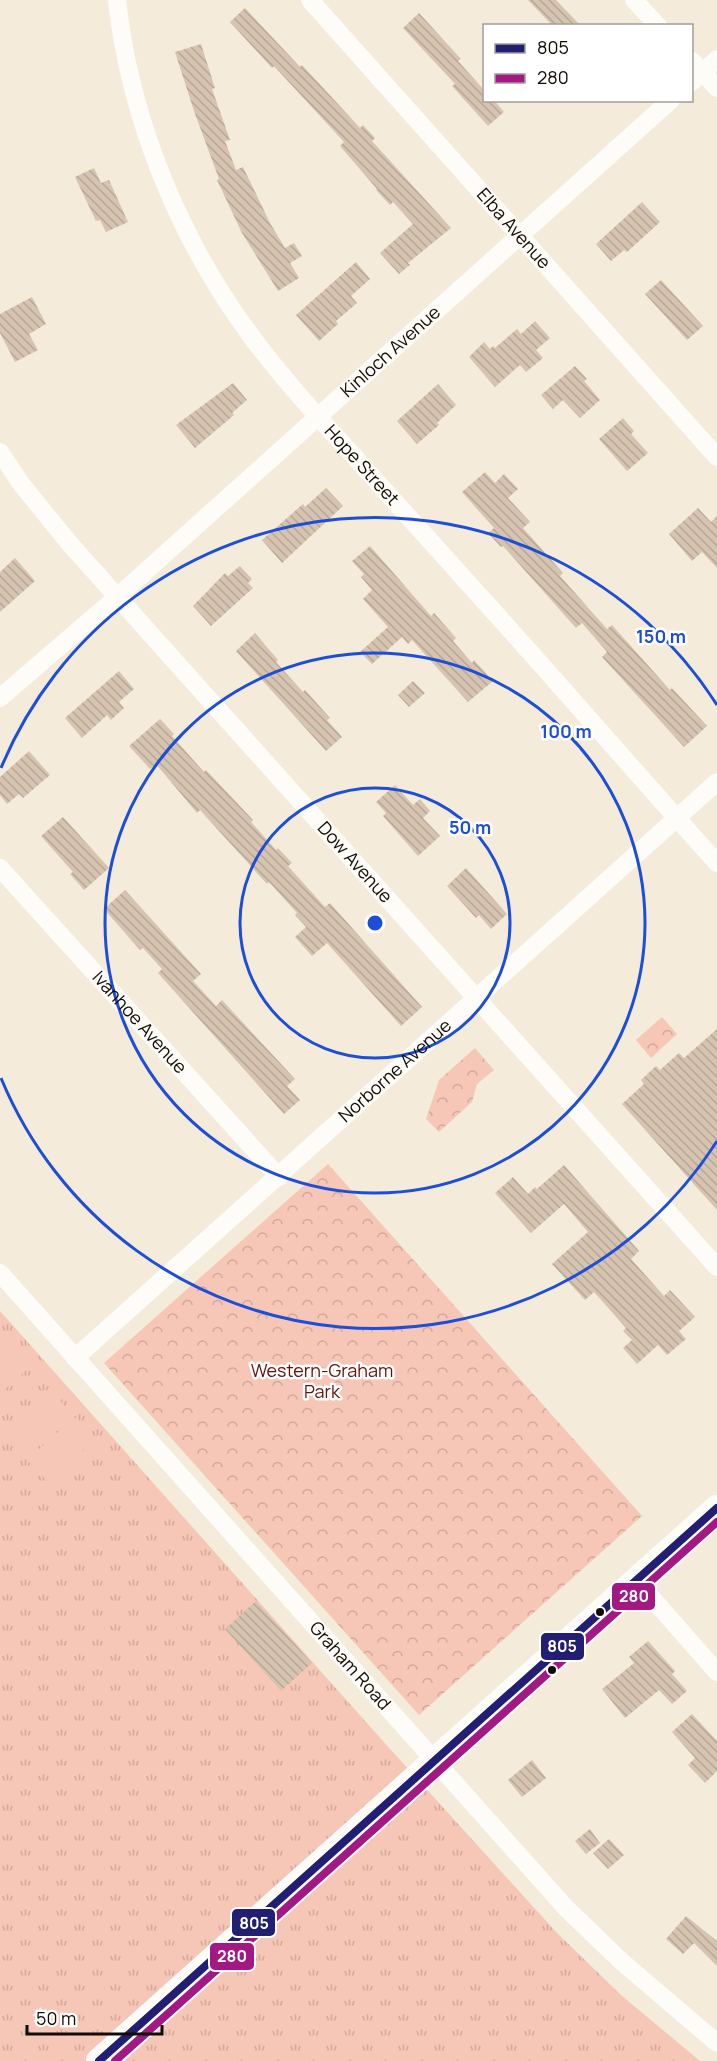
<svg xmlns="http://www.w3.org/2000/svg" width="717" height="2061" viewBox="0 0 717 2061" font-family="Manrope,sans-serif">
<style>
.grass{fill:url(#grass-tufts)}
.forest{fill:url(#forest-crowns)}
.garden{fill:#f6c6b6}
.building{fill:url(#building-back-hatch)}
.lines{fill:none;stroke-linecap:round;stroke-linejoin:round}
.minor{stroke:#fdfcf9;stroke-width:18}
.secondary{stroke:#fdfcf9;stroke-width:26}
.bus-1-casing{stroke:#fff;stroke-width:12}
.bus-2-casing{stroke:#fff;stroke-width:12}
.bus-1{stroke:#221e72;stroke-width:8}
.bus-2{stroke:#a31984;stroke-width:8}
.ring{fill:none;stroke:#1d4ed8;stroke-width:3}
.bus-dot{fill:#110c03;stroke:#fff;stroke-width:2}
.labels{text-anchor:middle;stroke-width:5;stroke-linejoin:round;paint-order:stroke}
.street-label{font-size:18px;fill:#110c03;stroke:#fff}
.park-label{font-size:18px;fill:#661106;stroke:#fff}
.centre{fill:#1d4ed8;stroke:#fff;stroke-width:3}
.ring-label{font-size:18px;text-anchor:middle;font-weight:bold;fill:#1d4ed8;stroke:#fff;stroke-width:5;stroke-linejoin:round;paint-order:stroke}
.line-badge{stroke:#fff;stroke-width:2}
.badge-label{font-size:16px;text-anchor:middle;font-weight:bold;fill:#fff}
</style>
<defs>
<pattern id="grass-tufts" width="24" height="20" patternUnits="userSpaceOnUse" patternTransform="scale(1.5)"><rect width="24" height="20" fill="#f6c6b6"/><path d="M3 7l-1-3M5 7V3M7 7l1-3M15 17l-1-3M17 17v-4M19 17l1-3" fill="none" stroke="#d2a99b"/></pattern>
<pattern id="forest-crowns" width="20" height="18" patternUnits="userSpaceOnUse" patternTransform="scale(1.5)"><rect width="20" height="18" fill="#f6c6b6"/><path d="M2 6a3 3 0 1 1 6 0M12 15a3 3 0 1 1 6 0" fill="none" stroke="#d2a99b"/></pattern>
<pattern id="building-back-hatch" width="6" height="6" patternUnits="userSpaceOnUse" patternTransform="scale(1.5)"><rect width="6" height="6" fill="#d6c4b1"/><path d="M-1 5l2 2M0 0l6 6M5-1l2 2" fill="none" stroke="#b7a797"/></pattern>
</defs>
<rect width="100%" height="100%" fill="#f4ebda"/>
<path class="grass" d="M0 1311 382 1740 556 1932 622 1996 700 2061H0Z"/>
<g class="forest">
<path d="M662 1017 677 1034 651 1058 636 1040Z"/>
<path d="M475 1048 494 1070 477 1084 472 1102 439 1132 426 1119 439 1080Z"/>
<path d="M328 1164 642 1516 419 1715 104 1363Z"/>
</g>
<g class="garden">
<path d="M9 1345 30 1367 0 1394V1353Z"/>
<path d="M49 1388 69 1411 21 1454 1 1432Z"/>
<path d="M75 1417 95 1439 48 1482 27 1460Z"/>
</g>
<g class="building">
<path d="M528 0H556L581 26H553Z"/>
<path d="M245 8 300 67 302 65 360 128 363 125 375 138 372 141 451 228 408 263 410 265 399 274 380 253 413 224 393 202 390 205 376 190 377 189 340 146 344 142 274 66 272 68 230 22Z"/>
<path d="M419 13 461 59 458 61 484 90V100H494L504 112 488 126 452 86 455 84 403 28Z"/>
<path d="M201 44 215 88 212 89 230 140 225 141 236 170 243 167 270 223 285 248 294 243 302 256 290 263 299 278 278 291 242 233 217 180 219 179 194 111 175 52Z"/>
<path d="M94 168 101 183 109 180 128 222 106 232 100 220 96 221 75 177Z"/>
<path d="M642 202 660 222 627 252 624 250 611 261 596 244Z"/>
<path d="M356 262 370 279 351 296 357 303 336 321 338 324 319 341 296 315Z"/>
<path d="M661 280 703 326 687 340 645 294Z"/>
<path d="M32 297 46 324 29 334 38 350 15 362 0 333V314Z"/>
<path d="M535 321 550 338 536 350 543 358 526 372 520 365 495 387 469 357 484 342 490 349 493 346 495 348 517 329 521 334Z"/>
<path d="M575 366 587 379 584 381 600 400 580 418 563 400 553 409 541 395Z"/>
<path d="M233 383 247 400 232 413 234 415 195 448 176 425Z"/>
<path d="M438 384 456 405 437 423 439 425 417 444 397 421Z"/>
<path d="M623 418 634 431 631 434 648 453 627 471 599 439Z"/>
<path d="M485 472 495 483 504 474 518 489 508 498 530 522 523 528 563 573 560 576 607 629 612 625 670 690 672 688 707 726 684 747 602 657 607 652 582 623 576 628 503 546 501 547 488 533 494 528 462 492Z"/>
<path d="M326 488 343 506 282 563 262 540 303 504 305 507Z"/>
<path d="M698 508 711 522 717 516V568L702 552 692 561 669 534Z"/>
<path d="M370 546 431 616 434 613 456 638 453 641 472 663 474 660 493 681 468 702 412 640 408 644 402 637 372 664 360 652 388 627 363 599 372 590 361 577 364 574 352 561Z"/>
<path d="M15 558 35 581 0 612V572Z"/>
<path d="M240 566 252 579 248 583 253 588 211 626 193 606 225 573 228 576Z"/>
<path d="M255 633 278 660 276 662 303 692 305 690 330 718 327 720 342 737 326 751 236 651Z"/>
<path d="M119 671 134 689 119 702 124 708 111 720 107 715 82 738 65 718Z"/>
<path d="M413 681 425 693 409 707 398 695Z"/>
<path d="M160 719 174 734 172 736 204 772 206 770 253 820 251 822 276 850 278 848 292 863 288 866 315 896 325 907 330 903 422 1007 401 1026 327 943 312 956 295 937 306 927 295 915 297 913 269 882 267 884 200 810 197 813 156 764 150 769 129 746Z"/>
<path d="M29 751 50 775 23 798 19 794 7 804 0 795V777Z"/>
<path d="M395 785 413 805 420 799 430 811 423 818 440 836 418 856 383 816 386 813 376 802Z"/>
<path d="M63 817 109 868 84 890 70 874 73 872 41 836Z"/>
<path d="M466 868 507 914 491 929 479 915 476 918 447 886Z"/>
<path d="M125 890 201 974 193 981 216 1006 222 1000 295 1079 287 1086 300 1100 284 1114 158 973 162 969 143 948 140 950 104 909Z"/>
<path d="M717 1029V1210L622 1104 644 1084 641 1080 656 1066 660 1070 679 1053 684 1058Z"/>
<path d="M564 1165 639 1251 631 1259 664 1296 670 1290 695 1317 679 1331 686 1339 667 1355 658 1345 637 1364 623 1348 632 1340 623 1331 626 1328 594 1292 585 1300 552 1264 588 1232 564 1204 531 1233 495 1193 513 1177 528 1194 535 1187 537 1189Z"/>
<path d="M256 1601 312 1663 281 1691 225 1629Z"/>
<path d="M648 1641 675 1671 672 1674 687 1691 672 1704 659 1690 625 1718 602 1689 634 1663 629 1657Z"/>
<path d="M692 1714 717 1741V1771L705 1783 688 1765 695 1758 672 1732Z"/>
<path d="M532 1760 546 1778 522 1797 508 1780Z"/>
<path d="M590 1829 600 1843 586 1854 575 1841Z"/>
<path d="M609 1839 624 1855 608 1869 593 1853Z"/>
<path d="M686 1916 717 1941V1966L694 1943 683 1954 666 1939Z"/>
</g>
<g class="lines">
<g class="minor">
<path id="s1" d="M117 0C130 121 181 243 254 340 284 380 318 417 352 454 390 497 429 539 467 582 552 675 633 770 717 863"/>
<path id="s2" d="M310 0 717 457"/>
<path d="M634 0 658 26"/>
<path d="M692 61 717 88"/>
<path d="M692 82 717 59"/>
<path id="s3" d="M0 452 22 485 70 544 717 1267"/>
<path id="s4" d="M0 698 117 597 671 100"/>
<path id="s5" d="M0 868 279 1177"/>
<path id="s6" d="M0 1273 566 1908 621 1961 717 2043"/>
<path id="s7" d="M75 1358 717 782"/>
<path d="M636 1580 717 1672"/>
</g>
<path class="secondary" d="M99 2061 717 1508"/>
<g class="bus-1-casing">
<path id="bus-1" d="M99 2061 717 1508"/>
</g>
<g class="bus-2-casing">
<path id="bus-2" d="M115 2061 717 1522"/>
</g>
<use href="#bus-1" class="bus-1"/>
<use href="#bus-2" class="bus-2"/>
</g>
<g class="ring">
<circle cx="375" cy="923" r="135"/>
<circle cx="375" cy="923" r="270"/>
<path d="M717 1141A405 405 0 0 1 1 1078M1 768A405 405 0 0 1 717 705"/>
</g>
<g class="bus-dot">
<circle cx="600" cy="1612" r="5"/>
<circle cx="552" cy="1670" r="5"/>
</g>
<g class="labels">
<g class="street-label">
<text dy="6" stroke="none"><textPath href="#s2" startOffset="306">Elba Avenue</textPath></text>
<text dy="6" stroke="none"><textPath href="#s4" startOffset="522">Kinloch Avenue</textPath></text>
<text dy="6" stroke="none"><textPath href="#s1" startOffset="536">Hope Street</textPath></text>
<text dy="6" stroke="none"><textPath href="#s3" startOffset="543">Dow Avenue</textPath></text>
<text dy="6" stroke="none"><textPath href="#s5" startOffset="208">Ivanhoe Avenue</textPath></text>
<text dy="6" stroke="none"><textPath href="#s7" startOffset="430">Norborne Avenue</textPath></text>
<text dy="6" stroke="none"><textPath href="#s6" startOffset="526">Graham Road</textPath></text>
</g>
<g class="park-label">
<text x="322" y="1377">Western-Graham<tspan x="322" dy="21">Park</tspan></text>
</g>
</g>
<circle cx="375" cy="923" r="9" class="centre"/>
<g class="ring-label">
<text x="661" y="643">150 m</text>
<text x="566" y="738">100 m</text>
<text x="470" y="834">50 m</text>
</g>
<g class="line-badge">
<rect x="611" y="1582" width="45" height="29" rx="6" fill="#a31984"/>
<rect x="540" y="1632" width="45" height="29" rx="6" fill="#221e72"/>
<rect x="231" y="1908" width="45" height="29" rx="6" fill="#221e72"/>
<rect x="209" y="1942" width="46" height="29" rx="6" fill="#a31984"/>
</g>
<g class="badge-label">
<text x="634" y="1602">280</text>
<text x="562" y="1652">805</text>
<text x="254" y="1929">805</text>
<text x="232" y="1962">280</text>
</g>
<rect x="483" y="24" width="210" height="78" fill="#ffffff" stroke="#a09e9a" stroke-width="1.5"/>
<rect x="495" y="44" width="30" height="9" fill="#221e72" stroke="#a09e9a" stroke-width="1.5"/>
<text x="537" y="54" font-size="18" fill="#110c03">805</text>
<rect x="495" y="74" width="30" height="9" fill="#a31984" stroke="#a09e9a" stroke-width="1.5"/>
<text x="537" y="84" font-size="18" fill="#110c03">280</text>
<path d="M27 2025v9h135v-9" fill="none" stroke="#110c03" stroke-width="3"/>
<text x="36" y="2025" font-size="18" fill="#110c03" stroke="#ffffff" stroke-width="4.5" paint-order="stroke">50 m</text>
</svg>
